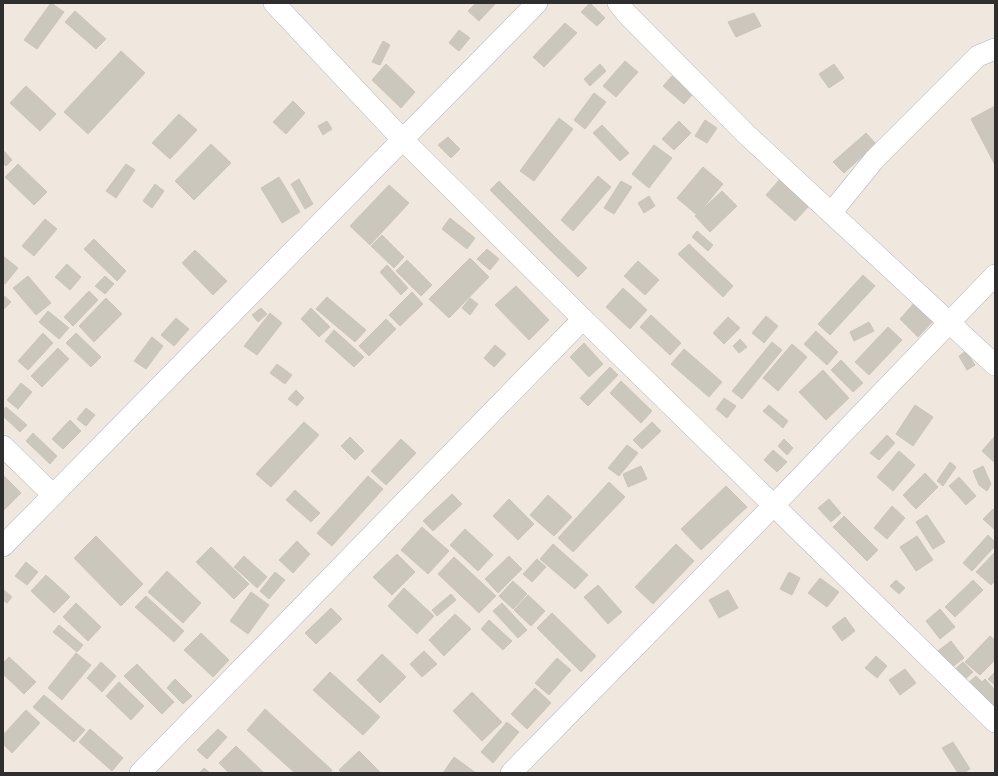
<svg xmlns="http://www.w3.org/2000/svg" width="998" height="776" viewBox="0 0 998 776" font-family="'Fira Sans Condensed',sans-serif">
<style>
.building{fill:#cbc7bd;stroke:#ccc5b8}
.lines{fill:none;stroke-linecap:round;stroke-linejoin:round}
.street-casing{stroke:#b3b6c2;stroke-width:22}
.street{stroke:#fff;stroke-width:21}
</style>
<rect width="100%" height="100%" fill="#f0e8df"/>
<g class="building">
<path d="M51 3 64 12 37 49 24 40Z"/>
<path d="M476 3H496L479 21 468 11Z"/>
<path d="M590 3 605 18 597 26 581 12Z"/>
<path d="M75 11 106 39 96 49 65 22Z"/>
<path d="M754 13 761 26 736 37 728 22Z"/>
<path d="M565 23 577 33 544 67 533 57Z"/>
<path d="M459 30 470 38 459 51 449 43Z"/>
<path d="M383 41 390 45 380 65 372 62Z"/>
<path d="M121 51 145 73 88 134 64 112Z"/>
<path d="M625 61 638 72 616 97 603 86Z"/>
<path d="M386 64 415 92 401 108 372 80Z"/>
<path d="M600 64 606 71 590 86 584 79Z"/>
<path d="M834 64 844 78 829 88 819 74Z"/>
<path d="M672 76 693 94 684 104 663 86Z"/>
<path d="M26 86 56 114 40 131 10 103Z"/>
<path d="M594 93 606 102 585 129 574 120Z"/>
<path d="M293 101 305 113 286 134 273 122Z"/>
<path d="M995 106V165L971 119Z"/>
<path d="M179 114 197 130 170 159 152 143Z"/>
<path d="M559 118 573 129 534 181 520 171Z"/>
<path d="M705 120 717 128 707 143 695 136Z"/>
<path d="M327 121 332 129 323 135 318 126Z"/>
<path d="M679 121 691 133 674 150 662 139Z"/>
<path d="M602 125 629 153 620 161 593 133Z"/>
<path d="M866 133 876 144 844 173 833 162Z"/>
<path d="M448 137 460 149 451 158 438 145Z"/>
<path d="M211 144 231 163 194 200 175 181Z"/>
<path d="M654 145 672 158 649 188 632 174Z"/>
<path d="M3 150 12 160 6 166 3 163Z"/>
<path d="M18 164 47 192 34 205 5 177Z"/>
<path d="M126 164 135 170 116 198 106 191Z"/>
<path d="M703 167 723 184 697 215 677 198Z"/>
<path d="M598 176 611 187 573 231 561 220Z"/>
<path d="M279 177 300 212 282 223 261 188Z"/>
<path d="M299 179 313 204 305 209 291 184Z"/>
<path d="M780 179 809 206 795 221 766 195Z"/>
<path d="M499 181 560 242 551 251 490 190Z"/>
<path d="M621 181 632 187 614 214 604 208Z"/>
<path d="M155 184 164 191 152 208 143 201Z"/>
<path d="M389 185 409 203 370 245 350 226Z"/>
<path d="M722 191 737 206 710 232 695 216Z"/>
<path d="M649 196 655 206 644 213 638 203Z"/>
<path d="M450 218 475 238 467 249 442 229Z"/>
<path d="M45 219 57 229 34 256 22 246Z"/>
<path d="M697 231 713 245 708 251 692 237Z"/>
<path d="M382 235 404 257 394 268 371 246Z"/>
<path d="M94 239 126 271 117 281 84 249Z"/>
<path d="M560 242 587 268 578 277 551 251Z"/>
<path d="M689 244 733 286 723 297 678 254Z"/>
<path d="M487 249 499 259 490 270 477 259Z"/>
<path d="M195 250 227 281 213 295 182 263Z"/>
<path d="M3 256 18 268 5 284 3 283Z"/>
<path d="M470 258 489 277 449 318 429 299Z"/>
<path d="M407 260 432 285 421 296 396 271Z"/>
<path d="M638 261 659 280 645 295 624 276Z"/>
<path d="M67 264 81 277 70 290 55 277Z"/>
<path d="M387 265 408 288 401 295 380 272Z"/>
<path d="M863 275 875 286 830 335 818 324Z"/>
<path d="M28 276 51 303 36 315 13 288Z"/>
<path d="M105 276 114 284 105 294 95 286Z"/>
<path d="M516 286 549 320 529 340 495 305Z"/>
<path d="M623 288 647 310 630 329 606 307Z"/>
<path d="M89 291 98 300 73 326 64 317Z"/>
<path d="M412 292 423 304 400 326 389 315Z"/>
<path d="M3 295 11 302 3 310Z"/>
<path d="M327 297 366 330 355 342 316 309Z"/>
<path d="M106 298 122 314 94 342 79 326Z"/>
<path d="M470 298 478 304 470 315 462 308Z"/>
<path d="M917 300 936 318 918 337 900 319Z"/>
<path d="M261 308 267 314 258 322 252 315Z"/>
<path d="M311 308 330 327 319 337 301 319Z"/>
<path d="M48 311 69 328 59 339 39 322Z"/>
<path d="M270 313 282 323 257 355 244 346Z"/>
<path d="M651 315 681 343 670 355 640 327Z"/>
<path d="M766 316 778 326 764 343 752 333Z"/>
<path d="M728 317 740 328 724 344 713 333Z"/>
<path d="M176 318 189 329 174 346 161 335Z"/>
<path d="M386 319 396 329 369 356 359 346Z"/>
<path d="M869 322 874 331 854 341 850 332Z"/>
<path d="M888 327 902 340 869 375 855 362Z"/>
<path d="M334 330 364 357 354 367 325 341Z"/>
<path d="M816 331 838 352 827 365 804 344Z"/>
<path d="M43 333 53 343 28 370 18 361Z"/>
<path d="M76 333 101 357 91 367 66 343Z"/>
<path d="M152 337 163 346 146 369 134 361Z"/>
<path d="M740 339 747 347 739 353 733 346Z"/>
<path d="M772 342 782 350 742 399 732 391Z"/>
<path d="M584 343 603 364 589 377 570 357Z"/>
<path d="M792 344 807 357 778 391 763 378Z"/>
<path d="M495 345 506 354 494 367 484 358Z"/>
<path d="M58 348 69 359 42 387 31 376Z"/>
<path d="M684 349 722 382 709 397 671 364Z"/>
<path d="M966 351 975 365 967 370 959 356Z"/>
<path d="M841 360 863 383 853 392 831 370Z"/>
<path d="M277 364 292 375 285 384 270 373Z"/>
<path d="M610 367 618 375 588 406 580 398Z"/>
<path d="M823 370 849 398 826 420 799 392Z"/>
<path d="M621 381 652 411 641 423 610 393Z"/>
<path d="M21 383 32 392 18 409 7 400Z"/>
<path d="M296 390 304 398 297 406 288 399Z"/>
<path d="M724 398 736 406 727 418 716 409Z"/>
<path d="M769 405 788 421 783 428 763 411Z"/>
<path d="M915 405 933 417 913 446 896 434Z"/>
<path d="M6 407 27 425 20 432 3 416V411Z"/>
<path d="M86 408 95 415 86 426 77 419Z"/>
<path d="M70 420 81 431 63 449 52 439Z"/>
<path d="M304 422 319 435 271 487 256 474Z"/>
<path d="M652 422 661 431 642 449 633 440Z"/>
<path d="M33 433 57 456 50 464 26 441Z"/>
<path d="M887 435 895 443 879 460 870 453Z"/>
<path d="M995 436V463L982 451Z"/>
<path d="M350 437 364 451 355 460 341 446Z"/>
<path d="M401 439 416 453 386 485 371 471Z"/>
<path d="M784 439 793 448 787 455 778 446Z"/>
<path d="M627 445 638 453 619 476 608 468Z"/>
<path d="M773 450 787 462 777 472 764 460Z"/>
<path d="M899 451 915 465 893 491 877 477Z"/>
<path d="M950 462 956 467 943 486 937 481Z"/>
<path d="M641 466 647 479 628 487 623 474Z"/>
<path d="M983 466 991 484 987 491 979 485 973 471Z"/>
<path d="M925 473 938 487 916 509 903 495Z"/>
<path d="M3 475 21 493 3 511Z"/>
<path d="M368 476 383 489 332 546 317 533Z"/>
<path d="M959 477 976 496 966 505 949 486Z"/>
<path d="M609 482 625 497 573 552 558 538Z"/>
<path d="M726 486 747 507 701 550 681 529Z"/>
<path d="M295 490 320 513 311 522 286 500Z"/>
<path d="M452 494 462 504 433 531 423 521Z"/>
<path d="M548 495 572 517 554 536 530 515Z"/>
<path d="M509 499 534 524 518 540 493 516Z"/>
<path d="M829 499 841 513 831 522 818 508Z"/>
<path d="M892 506 905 518 887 539 874 528Z"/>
<path d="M993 509 995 511V530L983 519Z"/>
<path d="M927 515 945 542 933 549 916 522Z"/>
<path d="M844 516 878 550 867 561 833 527Z"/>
<path d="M422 527 449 551 428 574 401 550Z"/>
<path d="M465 529 493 555 478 571 450 545Z"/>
<path d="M988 535 995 542V546L972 571 963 563Z"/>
<path d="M96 536 143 584 121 606 74 558Z"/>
<path d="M917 536 933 560 916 571 900 547Z"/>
<path d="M297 541 310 554 293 573 279 560Z"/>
<path d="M553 544 588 575 575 589 540 559Z"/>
<path d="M676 544 694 561 653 604 635 587Z"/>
<path d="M211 547 249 584 234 599 196 562Z"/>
<path d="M995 552V581L991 585 976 572Z"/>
<path d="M397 554 415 572 392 595 373 577Z"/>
<path d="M244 556 267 577 257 588 234 567Z"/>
<path d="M509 556 522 569 498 593 485 579Z"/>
<path d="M454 557 496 596 479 613 438 574Z"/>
<path d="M537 559 546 567 532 582 523 574Z"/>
<path d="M26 562 38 572 27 585 15 576Z"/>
<path d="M167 571 201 603 183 623 148 592Z"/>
<path d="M275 572 285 580 269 599 260 591Z"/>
<path d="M789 572 800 578 792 595 780 589Z"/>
<path d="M46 575 70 597 54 613 31 591Z"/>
<path d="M820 578 839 592 827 607 808 593Z"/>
<path d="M896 580 905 588 899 594 890 586Z"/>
<path d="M973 580 983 590 955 617 945 607Z"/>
<path d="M513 581 527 594 513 609 499 596Z"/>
<path d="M598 585 622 612 608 624 584 597Z"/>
<path d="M404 588 434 616 417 634 388 606Z"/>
<path d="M3 589 12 597 7 603 3 600Z"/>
<path d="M728 590 738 608 719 618 709 600Z"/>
<path d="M251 592 269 605 248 634 230 621Z"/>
<path d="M451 594 456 600 437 616 432 610Z"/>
<path d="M528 595 545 611 531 626 514 610Z"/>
<path d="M146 596 184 631 174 642 135 607Z"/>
<path d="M76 603 101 627 88 641 63 617Z"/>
<path d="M502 603 527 630 518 638 493 611Z"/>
<path d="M331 608 342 619 316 644 305 633Z"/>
<path d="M940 609 955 627 940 639 926 621Z"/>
<path d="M552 613 596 656 581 672 537 628Z"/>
<path d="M455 614 471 629 444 656 429 640Z"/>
<path d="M845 617 855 631 842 641 832 627Z"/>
<path d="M489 620 512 641 503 650 481 629Z"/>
<path d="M59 625 83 645 77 652 53 632Z"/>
<path d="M201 633 229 660 213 677 184 650Z"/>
<path d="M990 636 995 640V660L980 675 965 662Z"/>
<path d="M951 641 964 658 951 668 938 651Z"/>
<path d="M424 651 437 664 422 677 410 664Z"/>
<path d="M76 653 91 665 62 700 48 688Z"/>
<path d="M382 654 406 677 380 703 357 680Z"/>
<path d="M876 656 887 666 877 678 865 668Z"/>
<path d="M9 657 36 682 24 694 3 674V663Z"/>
<path d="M557 658 571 670 549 695 535 683Z"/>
<path d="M101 662 116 676 102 692 87 678Z"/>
<path d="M963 662 973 672 962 682 952 672Z"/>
<path d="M137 664 174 702 162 714 124 676Z"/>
<path d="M905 669 916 683 900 695 889 680Z"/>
<path d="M330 672 380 717 363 735 313 690Z"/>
<path d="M995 672V685L988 679Z"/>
<path d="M976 676 982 682 985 679 995 690V710L968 683Z"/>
<path d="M175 679 192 696 183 704 167 688Z"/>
<path d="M119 682 144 706 131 720 106 696Z"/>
<path d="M535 688 551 703 527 729 511 714Z"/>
<path d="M472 692 502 722 482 741 453 711Z"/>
<path d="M44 695 85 730 74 742 33 707Z"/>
<path d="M265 709 332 770 330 773H295L247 730Z"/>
<path d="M26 710 40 723 12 753 3 744V735Z"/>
<path d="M507 722 519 732 493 763 481 752Z"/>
<path d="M90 729 123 758 112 771 79 742Z"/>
<path d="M218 729 227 737 207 759 197 750Z"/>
<path d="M953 742 970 769 964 773H958L942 748Z"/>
<path d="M236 746 264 773H229L219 763Z"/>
<path d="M359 751 381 773H342L339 770Z"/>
<path d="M454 757 476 773H443Z"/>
<path d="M204 768 210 773H199Z"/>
</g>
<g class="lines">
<g class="street-casing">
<g id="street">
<path d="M274 3 402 139 583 319 995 722"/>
<path d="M618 3 626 13 747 135 995 365"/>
<path d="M831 213 874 160 978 56 995 49"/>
<path d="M3 446 53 495"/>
<path d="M3 546 537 3"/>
<path d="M140 773 583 319"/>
<path d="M511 773 774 505 995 275"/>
</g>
</g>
<use href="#street" class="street"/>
</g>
<rect width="998" height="776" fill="none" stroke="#2e2e2e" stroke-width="8"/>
</svg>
